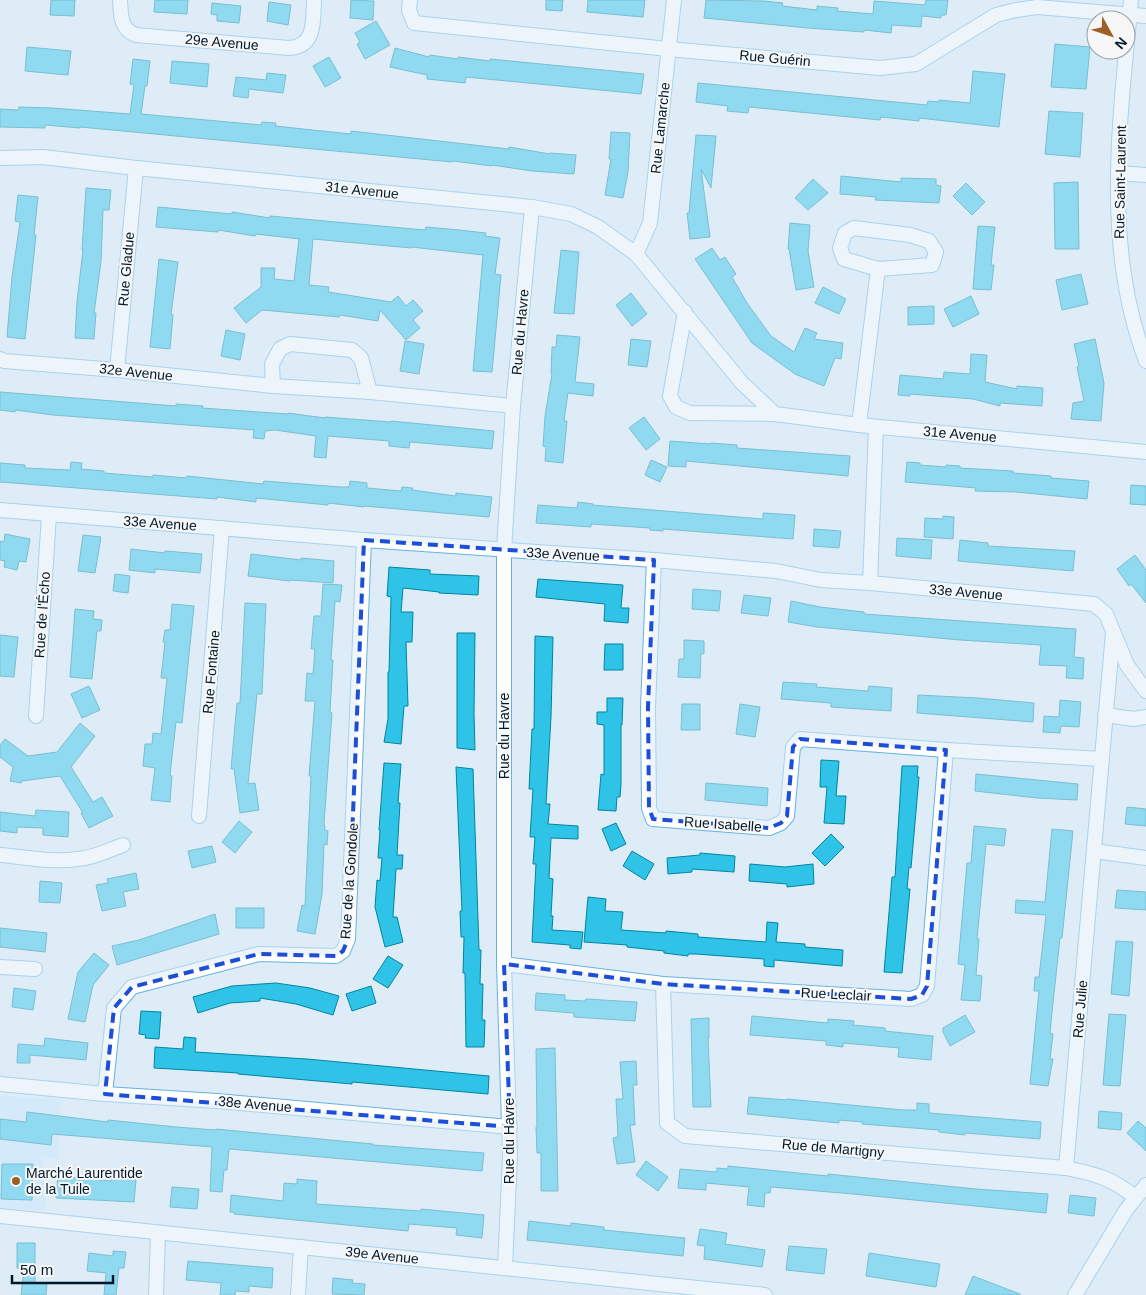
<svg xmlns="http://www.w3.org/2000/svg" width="1146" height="1295" viewBox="0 0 1146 1295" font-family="Helvetica,sans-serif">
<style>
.built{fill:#c7e6fd}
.building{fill:#30c3e8;stroke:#0085a1}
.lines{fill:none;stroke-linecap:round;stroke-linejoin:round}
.street-casing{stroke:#67b1e3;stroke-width:16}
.street{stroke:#fff;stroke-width:14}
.marked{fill:none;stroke:#1d4ed8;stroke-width:4;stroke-dasharray:10 6;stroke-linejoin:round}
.poi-dot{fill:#9d5f25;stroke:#f7f7f7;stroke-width:2}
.labels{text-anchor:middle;stroke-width:4;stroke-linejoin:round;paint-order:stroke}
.street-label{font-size:14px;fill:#001a2d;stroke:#f7f7f7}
.poi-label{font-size:14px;fill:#001a2d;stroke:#f7f7f7;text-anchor:start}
</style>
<rect width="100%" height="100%" fill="#deecf7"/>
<path class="built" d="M0 1096 61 1099 58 1158H43L46 1211 0 1207Z"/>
<g class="building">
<path d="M51 0H75L74 16 50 15Z"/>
<path d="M155 0H188L187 14 154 12Z"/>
<path d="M351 0 374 1 373 20 350 18Z"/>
<path d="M546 0H563L562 11 546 10Z"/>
<path d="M588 0H645L643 17 587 12Z"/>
<path d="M706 0 764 1 783 3 782 6 817 10V6L838 8 837 11 873 14 874 1 925 5 926 0H948L946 15H941V18L922 16 921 27 892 25 891 33 864 30V32L808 28 704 18Z"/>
<path d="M269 2 291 5 288 25 267 21Z"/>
<path d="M212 3 241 6 239 23 217 21V15L211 14Z"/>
<path d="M376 21 390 45 365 59 357 44 360 42 355 33Z"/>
<path d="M1055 44 1090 47 1086 89 1051 87Z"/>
<path d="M27 47 71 51 68 75 25 71Z"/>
<path d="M395 48 429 57 430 55 458 59V57L490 61V59L644 74 641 94 466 77 465 83 427 79V75L390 67Z"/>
<path d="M329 57 341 78 325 87 313 66Z"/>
<path d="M133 59 150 61 147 86H145L141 114 261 125 262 122 276 123 275 126 351 134V131L509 149V147L550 154V153L576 155 574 174 532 171 492 165V166L453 161 452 162 80 127V128L45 125V128L0 127V109L19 110V107L52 108 130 114 134 85 130 84Z"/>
<path d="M172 61 209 64 207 87 170 83Z"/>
<path d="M973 71 1005 74 999 127 919 118V121L881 117 880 120 749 107 748 113 727 111 728 106 696 102 698 83 927 105 928 101 939 102V100L970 103Z"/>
<path d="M267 73 286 75 283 93 249 89 248 98 233 96 236 77 266 80Z"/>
<path d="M1049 111 1083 113 1080 157 1045 154Z"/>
<path d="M611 132 630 133 628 172 623 198 605 195 611 159H609Z"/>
<path d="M696 135 716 136 711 188 701 169 710 237 690 239 687 213H689Z"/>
<path d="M841 176 901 182V178L936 179V185L941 186 939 203 875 200 876 197 840 194Z"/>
<path d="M813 179 828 193 808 210 795 198Z"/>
<path d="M1078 182 1079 249H1055L1054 183Z"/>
<path d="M966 183 985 202 972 215 953 196Z"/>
<path d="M86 188 111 190 109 210H103L101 262 94 313H96L94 339 75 338 77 302 83 250H82Z"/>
<path d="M18 195 38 197 34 235H36L25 339 7 337 12 277 20 222 15 221Z"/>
<path d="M158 207 232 214V212L270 218V216L425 230 426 227 459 230 486 233 485 236 500 238 495 274 501 275 492 372 473 371 483 255 411 247V248L313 239 309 285 329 287 328 292 391 302 398 296 406 306 413 300 423 311 413 320 420 328 406 340 380 310 378 321 340 315 339 317 262 310 246 323 234 308 261 287V268H275L274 279 294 281 299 239 256 234 255 236 218 230V232L156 227Z"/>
<path d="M790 223 810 225 808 251 814 287 796 290 789 249H788Z"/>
<path d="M978 226 995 227 991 265H994L991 290 973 289Z"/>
<path d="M712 248 720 260 725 257 736 274 732 277 747 303 771 336 794 352 805 328 817 333 814 339 843 343 841 359 835 358 824 386 795 374 752 343 695 259Z"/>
<path d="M561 250 579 252 574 314 554 313Z"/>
<path d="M159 259 178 262 171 314 173 315 170 349 150 347Z"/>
<path d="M1081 274 1088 304 1062 310 1056 280Z"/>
<path d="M823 287 846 299 839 314 815 303Z"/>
<path d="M631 293 647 314 632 326 616 305Z"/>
<path d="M971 296 979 314 953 327 944 309Z"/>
<path d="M934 306V324L908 325V307Z"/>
<path d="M226 330 245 334 240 360 221 356Z"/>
<path d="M557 335 580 337 575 382 594 384 593 396 568 393 564 421H567L563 463 545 461 546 447 543 446 545 416 552 374H551L552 347H556Z"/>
<path d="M631 339 651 341 647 367 628 365Z"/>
<path d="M1095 339 1104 383 1101 421 1071 419 1073 403 1084 401 1077 367 1079 366 1074 344Z"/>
<path d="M405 341 424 344 419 374 400 371Z"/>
<path d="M971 354 987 355 985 382 1017 389V386L1043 388 1042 406 1000 403V406L973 399 910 394V396L898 395 900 375 943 379 944 372 970 374Z"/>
<path d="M0 392 176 406V404L203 406 202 408 288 414V413L325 418V417L391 422V421L494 431 492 449 410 442 409 448 389 446V441L328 436 326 458 314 457 316 436 275 430 265 431 264 439 253 438 254 430 53 415 15 410V412L0 410Z"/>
<path d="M644 417 660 439 646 450 629 428Z"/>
<path d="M670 441 711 444V443L737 445V448L850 456 848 476 686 461V467L668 466Z"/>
<path d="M651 460 667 467 660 482 645 475Z"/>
<path d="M71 462 82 463 81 469 104 471V473L153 477V475L186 478 187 476 263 484 264 481 340 487H349L350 481 367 483V488L401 491 402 487 413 488 412 490 456 496V493L492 497 489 517 364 506V507L328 503V505L256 498V502L217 497V499L0 482V463L25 465V468L70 470Z"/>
<path d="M907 462 920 463V465L946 467V465L960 466V468L1013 471V473L1051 476V478L1089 481 1087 499 1016 492 975 491 976 488 905 482Z"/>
<path d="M1131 485 1146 486V505L1130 504Z"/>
<path d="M578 502 593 504 592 505 763 519V513L795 515 793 539 663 529V531L650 530V528L591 524V527L536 523 538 505 577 508Z"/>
<path d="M943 516 954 517 953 539 924 537 925 518 943 519Z"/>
<path d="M814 529 841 531 839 548 813 546Z"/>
<path d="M5 534 30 539 26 562 19 561 17 570 4 567 5 561 0 560V541L4 542Z"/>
<path d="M83 535 101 537 95 573 78 571Z"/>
<path d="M897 538 932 540 931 559 896 556Z"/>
<path d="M960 540 988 543V546L1075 551 1073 571 958 561Z"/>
<path d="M131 549 165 553V551L202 554 200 573 155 569V573L129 570Z"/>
<path d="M251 554 301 560V558L334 561 333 583 291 580 290 581 248 576Z"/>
<path d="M1135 555 1146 570V603L1131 584 1129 586 1117 569Z"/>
<path d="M389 567 430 570V574L479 576 478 595 439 593V592L403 588 401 612H413L412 642H406L408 706H404L401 744 384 742 388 719V672H389L391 597 387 596Z"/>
<path d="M115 574 130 576 128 593 113 591Z"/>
<path d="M538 579 623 585 621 608H629L628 623 604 621 605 604 536 597Z"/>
<path d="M323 584 342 585 340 602 335 601 331 660H333L330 712 332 713 324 823 325 830 328 831 327 845 324 844 322 894 315 934 297 931 302 905 305 906 311 776H309L315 701H305L307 673 313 674 315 649H311L314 616H321Z"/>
<path d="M693 589 721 591 719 611 692 609Z"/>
<path d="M744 595 771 598 768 616 741 613Z"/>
<path d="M791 601 820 607 864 612V614L1076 629 1074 657 1084 658 1083 679 1066 678 1067 666 1039 665 1041 645 960 640 817 627 788 622Z"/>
<path d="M245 603 266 604 262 694H257L248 784 255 783 259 810 240 813 234 769H231L237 703H240Z"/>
<path d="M172 604 194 606 182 723 176 722 170 775 172 776 170 802 151 800 155 768 143 766 145 744H152L153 733 161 734 167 678H161L165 642H163L165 630H170Z"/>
<path d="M75 609 94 611 93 619 102 620 101 631H97L92 679 70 677Z"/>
<path d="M457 633H475L474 713 475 750 457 748Z"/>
<path d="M0 635 18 637 14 677 0 676Z"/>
<path d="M535 636 553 637 551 717 546 804H550L548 824 578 826V839L551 838 549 878 553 879 551 916H553L552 930 583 932 581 949 570 948V945L532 942 536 864H533L535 837H530L533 789H529L532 729H534Z"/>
<path d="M684 640 704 641V654L701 653 700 678 678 677 679 659H684Z"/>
<path d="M605 644H623V670H604Z"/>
<path d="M783 682 817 684 816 687 868 691 869 686 892 688 891 711 831 707V703L781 699Z"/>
<path d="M89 686 100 710 82 718 71 694Z"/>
<path d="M918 695 978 698 1034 703 1033 722 917 713Z"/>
<path d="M607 698H623L622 725H621V784L620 797H617L616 811 598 810 601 774 604 775V725L597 724V712H607Z"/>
<path d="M1060 700 1081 702 1079 727 1061 726 1060 733 1043 732 1044 716 1059 717Z"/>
<path d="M682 704H700V730H681Z"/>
<path d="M740 704 760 707 755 737 736 734Z"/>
<path d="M80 723 95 736 71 767 93 802 102 797 113 816 89 828 81 813H83L60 776 22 781 21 783 10 781 13 767 0 757V745L5 739 28 756 57 752Z"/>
<path d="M821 760 839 761 836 796H846L844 824 824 823 827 787H820Z"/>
<path d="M384 763 401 764 398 803H400L397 855H403L402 869H396L393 917H397L403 942 385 947 375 907 377 880 380 881 382 858H378L380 830H379Z"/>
<path d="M902 766H918L917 777H919L911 868 909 867 907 889H910L902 973 884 972 892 877H895Z"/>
<path d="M456 767 473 769 479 950H481L480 984H483L482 1020H485L484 1047H466L465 973H463L464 937H461L460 911H462Z"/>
<path d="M976 774 1078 784 1077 800 1037 798 975 791Z"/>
<path d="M706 783 768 788 767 806 705 800Z"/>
<path d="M1127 807 1146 809V826L1125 824Z"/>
<path d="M36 810 69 812 68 837 43 835V828L17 827V833L0 831V812L35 816Z"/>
<path d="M239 821 252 832 235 853 222 842Z"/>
<path d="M616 823 626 844 611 851 602 829Z"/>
<path d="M974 826 1006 829 1004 846 986 844 977 939H979L976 975 982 976 980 1001 961 1000 965 965 958 964 967 863H971Z"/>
<path d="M1052 829 1073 831 1062 938H1060L1052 1012 1050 1033 1053 1034 1050 1059H1053L1048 1086 1030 1084 1039 991H1034L1035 977H1039L1046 915 1015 913 1016 900 1045 902Z"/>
<path d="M831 834 844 847 825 866 812 853Z"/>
<path d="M212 846 216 862 192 868 188 851Z"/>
<path d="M632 851 654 864 645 880 623 866Z"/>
<path d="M700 853 735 856 734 872 692 869V872L668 874 667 858 700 855Z"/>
<path d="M750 864 785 867 813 864 814 884 787 887V884L749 881Z"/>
<path d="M136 873 139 889 123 892 126 906 102 911 96 885 108 883 107 879Z"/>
<path d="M40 881 62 883 60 903 39 902Z"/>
<path d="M1117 890 1146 892V910L1115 908Z"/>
<path d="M588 897 606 899 605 911 623 912 621 930 666 933V931L698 934V937L766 942 767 922 778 923 776 942 805 944V947L843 950 842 966 774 960V967L764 966V959L696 954H688V956L664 953V951L627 947V945L584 942Z"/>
<rect x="236" y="908" width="28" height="20"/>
<path d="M215 914 219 934 117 965 112 946 139 940Z"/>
<path d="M0 928 47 933 45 952 0 947Z"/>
<path d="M1116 941 1133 942 1129 996 1111 994Z"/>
<path d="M94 953 109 965 93 985 85 1022 68 1019 78 972Z"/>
<path d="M388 956 403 965 388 988 373 979Z"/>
<path d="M276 983 310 988 339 996 333 1015 296 1004 260 998V1001L230 1003 198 1013 193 997 232 986Z"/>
<path d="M371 986 376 1003 352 1011 346 994Z"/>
<path d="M14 988 36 991 33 1010 12 1007Z"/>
<path d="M536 993 565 995V1000L585 1001 586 999 637 1002 635 1021 574 1017V1013L535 1010Z"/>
<path d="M141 1011 161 1012 159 1039 145 1038 146 1035 139 1034Z"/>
<path d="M1109 1014 1126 1015 1120 1086 1103 1085Z"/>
<path d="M965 1015 975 1032 950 1046 943 1032V1028Z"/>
<path d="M752 1016 828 1023V1019L854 1021 853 1025 885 1028V1031L933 1036 931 1060 898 1057 899 1048 843 1043V1047L826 1045V1041L750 1035Z"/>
<path d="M709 1018V1038H708L711 1107H693L691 1019Z"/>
<path d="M184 1037 196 1038 195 1052 307 1059 489 1076 488 1094 352 1082V1084L238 1074V1073L154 1068 155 1047 183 1049Z"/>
<path d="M45 1038 88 1043 86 1060 30 1055V1063H17L18 1044 44 1046Z"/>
<path d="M555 1048 558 1191H541V1153H537L536 1127H537L536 1049Z"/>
<path d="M636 1061 637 1085H633L635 1125H630L635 1162 617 1164 613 1138 618 1137 616 1099H623L620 1062Z"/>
<path d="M749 1097 787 1100V1099L903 1110H917V1103L929 1104V1113L1041 1122 1040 1139 965 1133V1135L939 1132V1130L862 1124 863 1122 839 1120V1123L747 1114Z"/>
<path d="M1099 1111 1122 1113 1121 1130 1098 1128Z"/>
<path d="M27 1112 108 1122V1120L176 1127 216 1130V1129L373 1144V1145L484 1153 482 1171 229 1149 227 1170H224L222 1192 210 1191 212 1147 52 1134 51 1145 0 1139V1119L26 1122Z"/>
<path d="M1138 1121 1146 1128V1151L1127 1133Z"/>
<path d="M646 1161 668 1177 658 1191 636 1175Z"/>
<path d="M2 1164H33L32 1200 1 1199Z"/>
<path d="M728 1166 828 1176V1174L976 1189 1048 1194 1046 1213 853 1194 771 1187 770 1193H765L764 1207 747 1205 749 1187 706 1183V1190L678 1188 680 1169 717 1172V1168L728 1169Z"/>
<path d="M58 1176 111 1181V1178L136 1180 134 1202 56 1198Z"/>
<path d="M297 1179 317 1181 316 1204 421 1211V1209L484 1215 482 1238 456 1235 457 1228 409 1224 408 1231 234 1214V1212H230L231 1195 283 1201 284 1183 297 1184Z"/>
<path d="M172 1187 199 1189 197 1209 170 1207Z"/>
<path d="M1070 1195 1096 1198 1094 1216 1068 1213Z"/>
<path d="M529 1221 571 1226V1223L604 1227V1230L685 1238 683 1256 527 1240Z"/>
<path d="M700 1229 727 1233 725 1244 765 1250 762 1267 704 1259 705 1246 697 1245Z"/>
<path d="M17 1243H35V1283L47 1284 46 1295H21L24 1268H17Z"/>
<path d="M789 1246 827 1249 824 1274 786 1270Z"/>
<path d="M113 1251 126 1252 124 1268H119L116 1295H104L106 1273 87 1271 89 1253 113 1256Z"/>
<path d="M869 1253 940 1264 936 1287 866 1276Z"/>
<path d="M188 1261 273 1268 272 1288 249 1286V1292L236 1291 235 1295H220L221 1283 186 1280Z"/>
<path d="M973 1276 1020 1294V1295H965Z"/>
<path d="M333 1278 353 1280 352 1283 365 1284 364 1295 332 1294Z"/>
</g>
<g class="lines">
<g class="street-casing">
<g id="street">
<path d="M120 0C121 15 120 29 136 35L289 48C316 47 313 20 314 0"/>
<path d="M410 0 409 10 414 23 668 49 880 68 916 64 996 15 1016 10 1037 7 1146 16"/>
<path d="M1131 0C1120 121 1102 245 1146 361"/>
<path d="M0 158 43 157 136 168 532 207 571 214 598 227 636 254 742 383 775 414 859 425 1146 452"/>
<path d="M1118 173 1146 175"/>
<path d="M854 228 910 235 929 241 936 252 932 265 878 269 844 259 840 248 845 233Z"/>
<path d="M636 254 650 223 674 0"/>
<path d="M685 312 670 396 676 407 690 413 775 414"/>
<path d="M0 359 4 361 117 370 273 386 370 392 513 406"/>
<path d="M117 370 136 168"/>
<path d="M273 386 272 364 280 349 290 344 352 350 361 358 370 392"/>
<path d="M859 425 878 269"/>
<path d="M0 510 364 540 654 560 776 571 821 580 870 583 1094 604 1106 614 1127 665 1146 691"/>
<path d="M654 560 648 707 649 808 653 819 769 828 781 823 787 816 793 747 800 739 946 750 1102 759"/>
<path d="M870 583 876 427"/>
<path d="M1105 715 1134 719 1146 717"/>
<path d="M36 716 49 515"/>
<path d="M199 816 222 528"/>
<path d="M1095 851 1146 858"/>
<path d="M0 855C25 857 53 863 78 859 94 858 109 850 123 845"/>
<path d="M504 964 663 984 911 999 922 995 927 986 946 750"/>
<path d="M0 967 35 969"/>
<path d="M663 984 667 1123 685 1136 1066 1168C1095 1174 1112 1178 1135 1197"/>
<path d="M0 1084 105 1094 217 1101 510 1127"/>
<path d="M105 1094 114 1008 132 987 259 954 336 956 343 951 348 939 364 540"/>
<path d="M1066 1168 1113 632"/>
<path d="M0 1216 765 1295"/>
<path d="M505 1267 510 1157 504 964V550L513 406 532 207"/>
<path d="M156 1295 158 1233"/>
<path d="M298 1295 301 1247"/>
<path d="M1075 1295 1126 1210 1146 1185"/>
</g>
</g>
<use href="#street" class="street"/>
</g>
<path d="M0 0H1146V1295H0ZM364 540 654 560 648 707 649 808 653 819 769 828 781 823 787 816 793 747 800 739 946 750 927 986 922 995 911 999 663 984 504 964 510 1127 105 1094 114 1008 132 987 259 954 336 956 343 951 348 939Z" fill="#deecf7" fill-opacity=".55" fill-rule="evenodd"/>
<path class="marked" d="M364 540 654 560 648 707 649 808 653 819 769 828 781 823 787 816 793 747 800 739 946 750 927 986 922 995 911 999 663 984 504 964 510 1127 105 1094 114 1008 132 987 259 954 336 956 343 951 348 939Z"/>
<circle class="poi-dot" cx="16" cy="1181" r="5"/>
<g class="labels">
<g class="street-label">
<text transform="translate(222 42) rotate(5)" y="5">29e Avenue</text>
<text transform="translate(775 58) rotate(5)" y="5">Rue Guérin</text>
<text transform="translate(660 128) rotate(-84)" y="5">Rue Lamarche</text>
<text transform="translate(1120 182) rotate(-89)" y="5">Rue Saint-Laurent</text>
<text transform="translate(362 190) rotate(6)" y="5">31e Avenue</text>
<text transform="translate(126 269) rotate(-85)" y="5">Rue Gladue</text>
<text transform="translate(520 332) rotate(-85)" y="5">Rue du Havre</text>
<text transform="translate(136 372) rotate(6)" y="5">32e Avenue</text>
<text transform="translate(960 434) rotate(5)" y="5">31e Avenue</text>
<text transform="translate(160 523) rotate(4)" y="5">33e Avenue</text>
<text transform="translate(563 554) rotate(3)" y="5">33e Avenue</text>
<text transform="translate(966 592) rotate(5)" y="5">33e Avenue</text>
<text transform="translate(42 615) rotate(-86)" y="5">Rue de l'Écho</text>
<text transform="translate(211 672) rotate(-85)" y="5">Rue Fontaine</text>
<text transform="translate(504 736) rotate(-90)" y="5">Rue du Havre</text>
<text transform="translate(723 824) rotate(4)" y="5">Rue Isabelle</text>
<text transform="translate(349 881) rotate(-86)" y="5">Rue de la Gondole</text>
<text transform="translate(836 994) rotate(3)" y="5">Rue Leclair</text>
<text transform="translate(1080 1009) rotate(-85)" y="5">Rue Julie</text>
<text transform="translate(255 1104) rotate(5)" y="5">38e Avenue</text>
<text transform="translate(509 1141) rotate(-90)" y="5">Rue du Havre</text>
<text transform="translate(833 1148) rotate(5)" y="5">Rue de Martigny</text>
<text transform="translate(382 1255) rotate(6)" y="5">39e Avenue</text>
</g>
<g class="poi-label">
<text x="26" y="1178">Marché Laurentide<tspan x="26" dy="16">de la Tuile</tspan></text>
</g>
</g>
<g transform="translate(1111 35) rotate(130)"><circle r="24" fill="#f7f7f7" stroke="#949fa6"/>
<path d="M0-4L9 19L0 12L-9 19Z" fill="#9d5f25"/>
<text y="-8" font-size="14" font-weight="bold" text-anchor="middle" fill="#001a2d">N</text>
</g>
<path d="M12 1275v8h101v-8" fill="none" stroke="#001a2d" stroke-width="2.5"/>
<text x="20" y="1275" font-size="15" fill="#001a2d" stroke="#f7f7f7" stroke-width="4" paint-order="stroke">50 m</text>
</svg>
